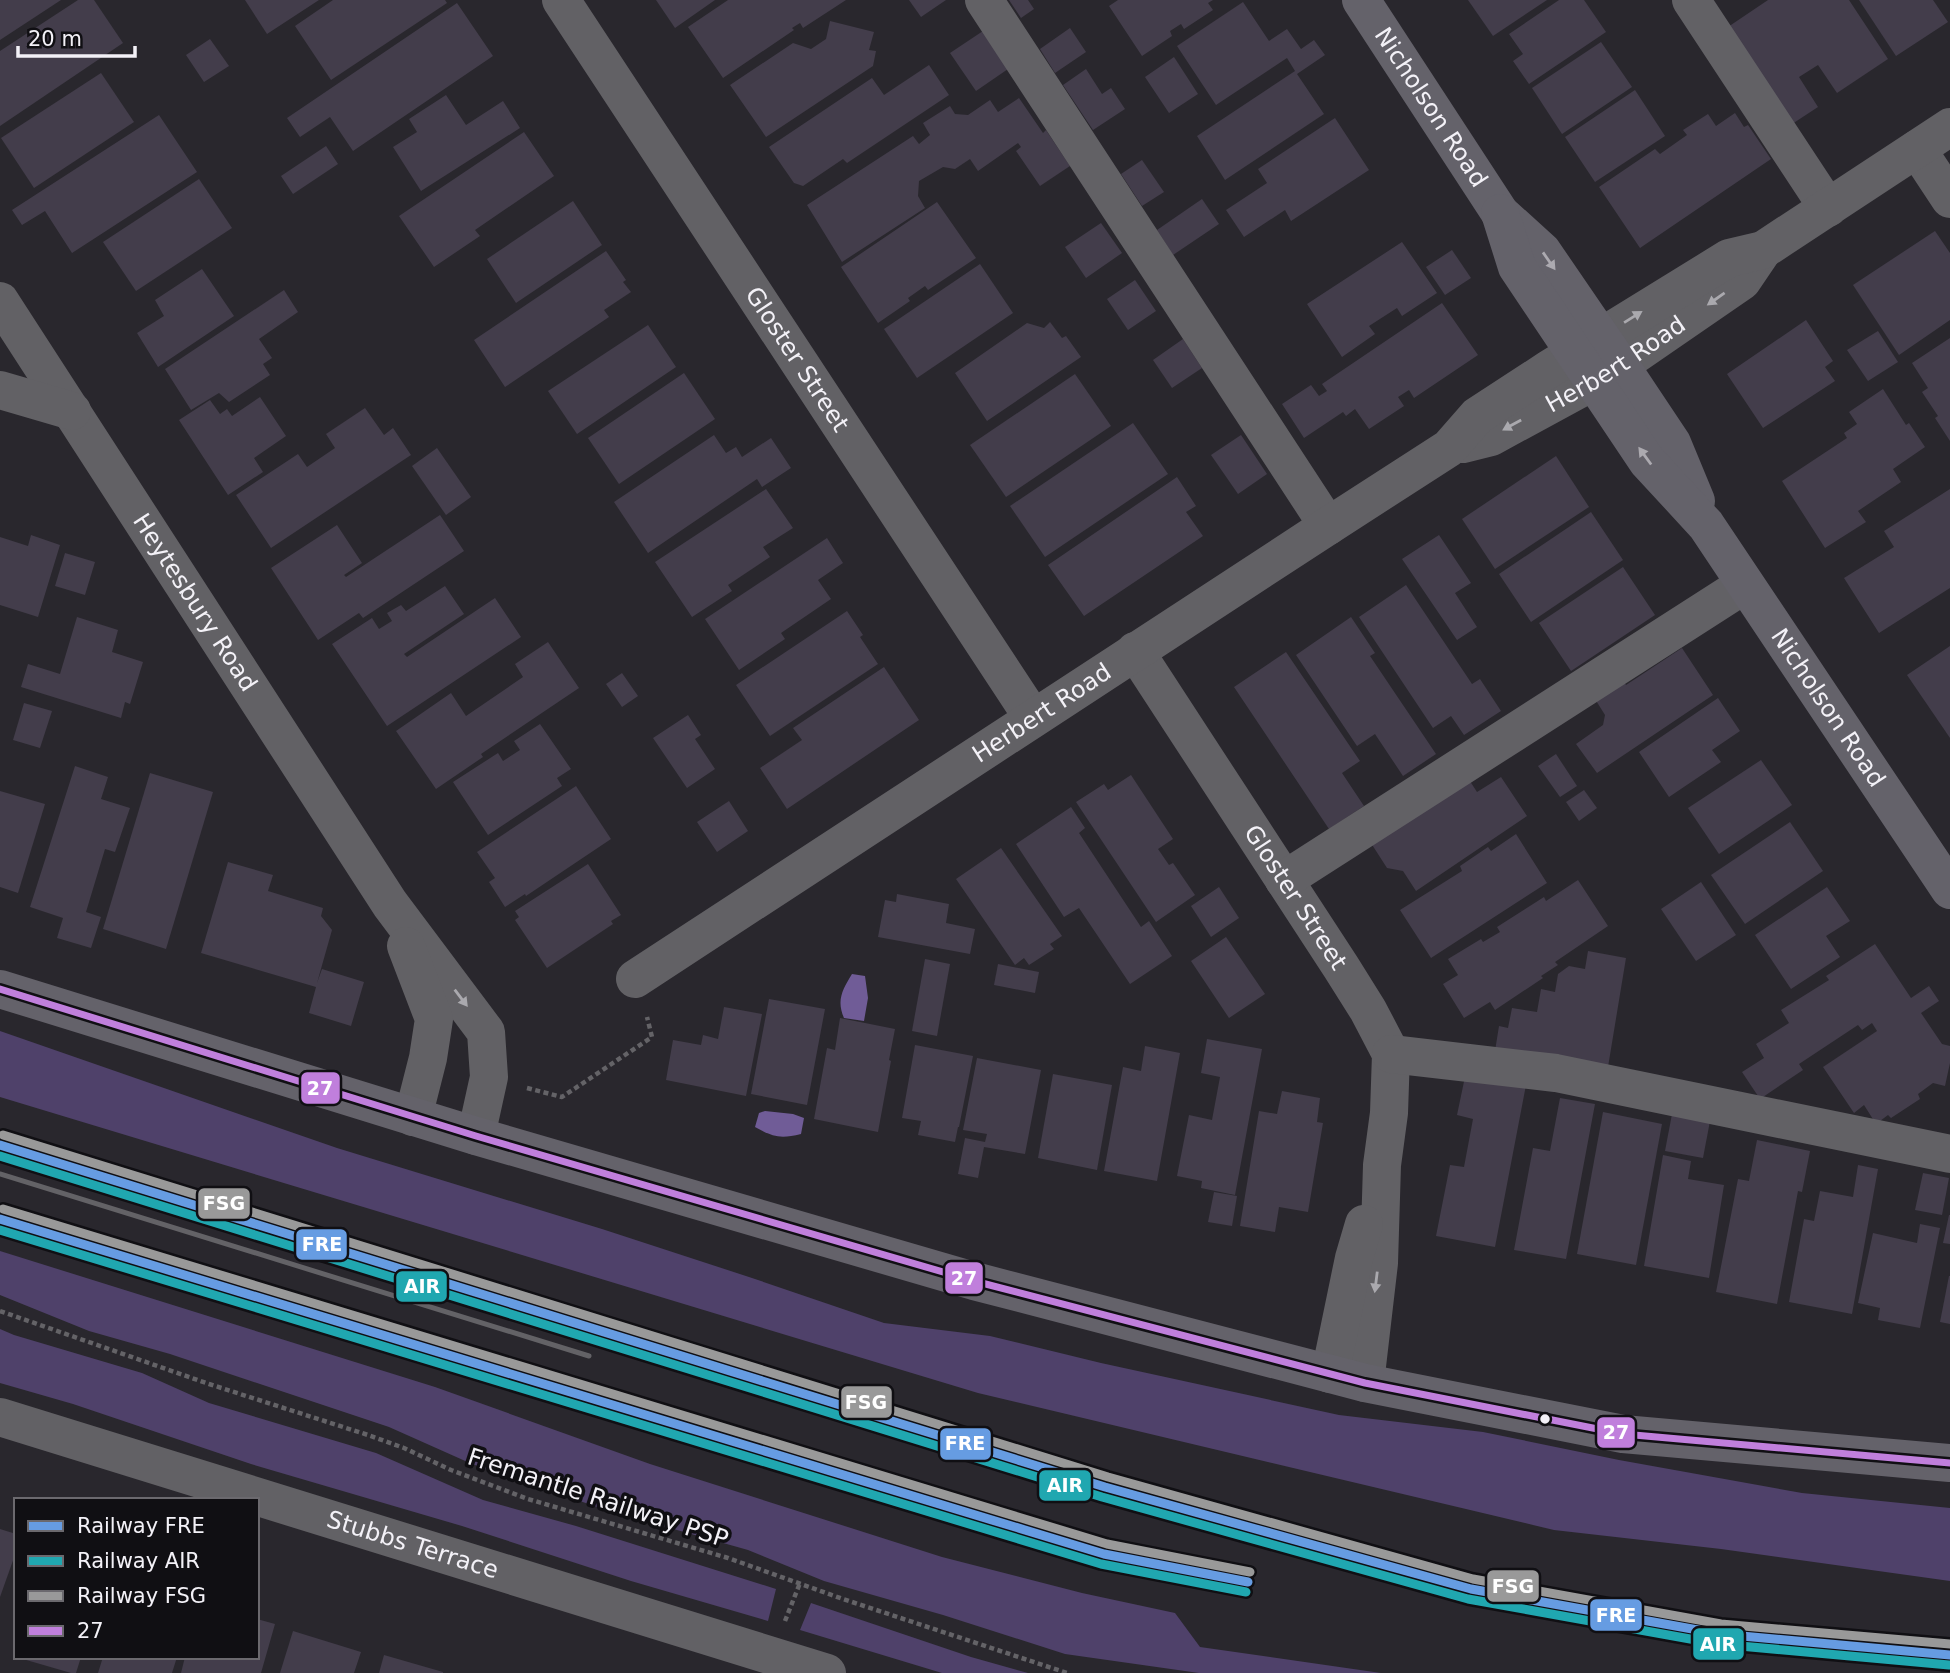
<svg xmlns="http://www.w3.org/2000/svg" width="1950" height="1673" viewBox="0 0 1950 1673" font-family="'DejaVu Sans',sans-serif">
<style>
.green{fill:#4f416a}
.water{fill:#705c97}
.building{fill:#433d4b}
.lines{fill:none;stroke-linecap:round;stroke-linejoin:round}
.path{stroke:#646367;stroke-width:4.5;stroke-dasharray:5 3.5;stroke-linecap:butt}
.minor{stroke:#626165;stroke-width:38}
.major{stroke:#64626a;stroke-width:38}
.rail{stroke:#636266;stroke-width:5}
.bus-1-casing{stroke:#100f13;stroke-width:12}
.bus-1{stroke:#c07fdc;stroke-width:7}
.rail-1-casing{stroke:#100f13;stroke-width:14}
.rail-2-casing{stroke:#100f13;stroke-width:14}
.rail-3-casing{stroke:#100f13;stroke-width:14}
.rail-1{stroke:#669ce2;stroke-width:9}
.rail-2{stroke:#20a7b0;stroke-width:9}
.rail-3{stroke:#999;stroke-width:9}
.oneway{fill:#acaab0}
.oneway2{fill:#aaa9ae}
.bus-dot{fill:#f3f1f7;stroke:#100f13;stroke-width:2.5}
.labels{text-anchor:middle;stroke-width:7;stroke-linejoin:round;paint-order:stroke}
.street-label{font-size:24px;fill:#f3f1f7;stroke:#100f13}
.line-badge{stroke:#100f13;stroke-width:2.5}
.badge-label{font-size:19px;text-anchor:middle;font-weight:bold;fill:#fff}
</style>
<rect width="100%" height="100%" fill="#29272d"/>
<g class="green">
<path d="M0 1031 337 1148 602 1229 749 1277 884 1323 990 1336 1101 1363 1339 1415 1483 1432 1619 1460 1802 1493 1950 1508V1581L1721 1549 1554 1530 978 1393 0 1097Z"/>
<path d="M0 1251 435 1387 650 1464 942 1557 1082 1593 1175 1613 1200 1647 1381 1673H1199L1065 1654 943 1615 824 1581 748 1550 606 1510 472 1464 389 1427 170 1354 89 1331 0 1295Z"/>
<path d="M0 1329 14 1335 142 1373 209 1403 376 1453 483 1500 576 1526 776 1589 768 1621 631 1581 462 1526 251 1464 73 1404 0 1383Z"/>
<path d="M811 1603 971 1657 1028 1673H942L800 1630Z"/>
</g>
<g class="water">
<path d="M852 974 865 976 868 998 864 1021 844 1018C836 1000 843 989 852 974Z"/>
<path d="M765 1111 793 1114 804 1118 801 1134C780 1139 773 1137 755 1127L759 1113Z"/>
</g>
<g class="building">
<path d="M0 0H61L0 40Z"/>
<path d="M78 0H94L123 43 0 126V51Z"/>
<path d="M245 0H319L267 34Z"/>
<path d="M333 0H445L447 3 331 80 295 26Z"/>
<path d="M656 0H715L675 28Z"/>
<path d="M728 0H846L803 28 800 23 792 28 794 30 723 78 688 27Z"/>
<path d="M909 0H946L921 17Z"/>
<path d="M1009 0H1028L1034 9 1021 18Z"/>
<path d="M1118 0H1213L1208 3 1213 10 1184 29 1181 24 1170 31 1172 36 1142 56 1109 6Z"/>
<path d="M1468 0H1547L1493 36Z"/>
<path d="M1559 0H1584L1606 32 1529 84 1513 61 1523 54 1509 34Z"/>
<path d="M1768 0H1849L1888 59 1837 93 1818 65 1799 77 1818 107 1786 128 1722 31Z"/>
<path d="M1859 0H1933L1948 22 1896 56Z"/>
<path d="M1243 2 1269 41 1287 29 1301 49 1314 40 1325 55 1297 74 1324 114 1225 180 1197 136 1295 71 1287 58 1216 105 1177 46Z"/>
<path d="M457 3 493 56 353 151 330 117 300 137 287 118Z"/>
<path d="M830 21 874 32 869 50 876 51 873 66 766 137 730 85 793 43 811 49 826 39Z"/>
<path d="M1070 28 1086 52 1055 73 1040 49Z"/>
<path d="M983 31 1008 69 976 91 950 53Z"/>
<path d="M210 39 229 66 204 82 186 55Z"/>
<path d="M1601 42 1632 87 1562 134 1532 88Z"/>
<path d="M1174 57 1198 94 1169 113 1145 77Z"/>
<path d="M929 65 949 95 847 163 843 159 803 186 794 183 769 147 872 78 884 95Z"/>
<path d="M1086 69 1102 94 1111 88 1125 109 1093 130 1063 85Z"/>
<path d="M101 73 134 122 34 188 1 138Z"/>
<path d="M1635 90 1665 136 1595 182 1565 137Z"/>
<path d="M446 95 466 125 503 101 520 128 421 191 393 147 417 132 409 119Z"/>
<path d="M1019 98 1043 133 1046 130 1070 166 1040 186 1016 151 1021 147 1018 143 978 171 970 159 955 169 943 167 919 181 918 196 925 208 842 262 807 205 913 136 919 144 930 135 923 123 950 106 955 114 968 115 990 100 998 112Z"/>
<path d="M1735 113 1744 127 1748 125 1771 159 1640 248 1599 187 1655 149 1660 154 1687 135 1683 130 1708 114 1716 126Z"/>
<path d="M159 115 197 172 72 253 45 211 22 225 12 210Z"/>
<path d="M1335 118 1369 170 1291 221 1285 210 1244 237 1226 210 1267 183 1258 169Z"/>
<path d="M524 132 554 176 475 230 480 236 434 267 399 216Z"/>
<path d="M326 146 338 164 293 194 281 176Z"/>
<path d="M1142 160 1164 192 1142 206 1121 174Z"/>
<path d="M199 179 232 228 136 291 103 242Z"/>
<path d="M1202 199 1219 224 1173 255 1157 230Z"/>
<path d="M573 201 602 245 516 303 487 259Z"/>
<path d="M937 202 976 258 928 290 925 286 908 298 910 301 878 323 841 267Z"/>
<path d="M1101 223 1122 253 1086 278 1065 247Z"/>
<path d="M1935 231 1950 253V320L1899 355 1853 285Z"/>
<path d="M1402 242 1437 293 1402 316 1397 308 1369 326 1375 334 1342 357 1307 304Z"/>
<path d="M1452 250 1471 278 1445 295 1426 267Z"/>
<path d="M606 251 626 280 623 282 631 292 604 310 609 317 505 387 474 340Z"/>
<path d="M980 264 1013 313 917 378 884 329Z"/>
<path d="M202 269 234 316 158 367 137 333 164 316 155 300Z"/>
<path d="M1135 280 1156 311 1128 330 1107 299Z"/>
<path d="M284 290 298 312 259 339 272 358 263 364 270 375 229 402 219 393 191 410 165 369Z"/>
<path d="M1442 303 1478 355 1414 398 1409 390 1398 397 1404 406 1369 429 1355 409 1346 416 1343 412 1304 438 1282 404 1311 385 1319 396 1327 391 1322 384Z"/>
<path d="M1806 320 1833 361 1825 367 1835 381 1763 428 1727 374Z"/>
<path d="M1050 322 1062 338 1066 336 1081 357 987 421 955 373 1027 323 1044 328Z"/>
<path d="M648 325 676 367 577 434 548 391Z"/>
<path d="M1878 331 1898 362 1868 381 1847 350Z"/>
<path d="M1950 338V441L1935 418 1938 416 1922 392 1928 388 1912 363Z"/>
<path d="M1183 339 1202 368 1172 388 1153 360Z"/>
<path d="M684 373 715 419 619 484 588 438Z"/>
<path d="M1075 374 1111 426 1006 497 970 445Z"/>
<path d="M1883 389 1906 425 1909 423 1925 447 1893 469 1901 482 1858 511 1866 522 1825 548 1782 481 1847 438 1844 433 1857 424 1849 412Z"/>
<path d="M260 397 286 436 254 458 263 472 228 495 179 420 210 400 220 414 227 409 232 416Z"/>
<path d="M365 408 384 435 393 428 411 455 271 548 236 495 298 454 307 467 335 448 326 434Z"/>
<path d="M1133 423 1168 474 1045 557 1010 506Z"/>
<path d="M714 435 726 453 736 447 742 457 771 438 791 468 762 487 757 479 648 553 614 502Z"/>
<path d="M1241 435 1267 474 1238 494 1211 455Z"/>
<path d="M437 448 471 497 446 515 412 466Z"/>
<path d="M1556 456 1589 507 1495 569 1462 519Z"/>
<path d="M1177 477 1196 506 1186 512 1203 536 1084 616 1048 565Z"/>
<path d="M766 489 793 528 763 547 770 557 728 585 732 591 692 617 655 562Z"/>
<path d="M1950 489V588L1879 633 1844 578 1894 547 1884 531Z"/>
<path d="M1591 512 1623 560 1531 622 1499 574Z"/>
<path d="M440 515 464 551 363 618 359 613 318 640 271 568 337 525 362 563 344 575 346 577Z"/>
<path d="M31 535 60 545 38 617 0 605V537L28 546Z"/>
<path d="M1439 535 1471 583 1455 593 1477 627 1457 640 1402 559Z"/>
<path d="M827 538 843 563 818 580 831 599 781 633 785 639 739 670 705 619Z"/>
<path d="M65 553 95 562 85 595 55 586Z"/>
<path d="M1623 567 1655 615 1571 671 1539 623Z"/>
<path d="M1406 585 1472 684 1480 679 1501 711 1464 735 1451 716 1433 728 1359 617Z"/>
<path d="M445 586 464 614 404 654 407 657 495 598 521 637 387 726 332 644 372 618 379 629 392 621 387 613 401 605 406 611Z"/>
<path d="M847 611 863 635 860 637 878 664 770 736 736 685Z"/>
<path d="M77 617 118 630 112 652 143 662 130 704 125 702 121 718 21 687 28 664 60 674Z"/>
<path d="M1351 617 1375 653 1370 656 1436 754 1403 776 1375 734 1357 746 1296 655Z"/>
<path d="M548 642 579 688 481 754 483 757 436 789 396 731 451 693 466 716 523 677 515 664Z"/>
<path d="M1950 646V738L1907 675Z"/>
<path d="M1682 648 1713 695 1597 773 1576 744 1603 725 1605 715 1595 699 1623 680 1626 685Z"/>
<path d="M1286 652 1360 761 1342 773 1364 806 1329 829 1234 687Z"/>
<path d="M884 667 919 720 787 809 760 768 802 740 793 728Z"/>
<path d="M622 673 638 696 622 707 606 684Z"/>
<path d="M1718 698 1740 731 1712 750 1721 762 1669 797 1639 752Z"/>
<path d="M24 703 52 711 40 748 13 740Z"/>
<path d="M688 715 701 735 695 739 715 769 687 788 653 738Z"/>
<path d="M540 724 571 769 557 778 562 786 488 835 453 782 498 753 503 761 520 750 514 741Z"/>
<path d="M1556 754 1577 786 1560 797 1538 766Z"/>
<path d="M1761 760 1792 805 1719 854 1688 808Z"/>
<path d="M75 766 108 777 101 799 130 808 115 852 105 849 86 912 101 917 91 948 57 938 63 918 30 907Z"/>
<path d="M150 773 213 792 166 949 103 929Z"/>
<path d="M1131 775 1173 839 1158 849 1169 865 1173 863 1195 895 1156 922 1076 802 1104 784 1108 790Z"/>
<path d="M1466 775 1477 792 1501 777 1527 816 1416 891 1403 871 1387 868 1369 840Z"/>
<path d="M576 786 611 839 526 896 525 894 505 907 489 882 495 878 477 852Z"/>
<path d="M1584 790 1597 808 1579 821 1566 802Z"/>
<path d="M0 791 45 804 18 893 0 887Z"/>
<path d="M729 801 748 831 717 852 697 822Z"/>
<path d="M1071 807 1085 828 1079 833 1141 927 1149 921 1172 956 1130 984 1079 908 1064 917 1016 844Z"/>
<path d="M1790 822 1823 871 1745 924 1711 875Z"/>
<path d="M1516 834 1547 883 1431 958 1400 910 1462 871 1460 866 1488 847 1491 851Z"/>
<path d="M1001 848 1062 936 1050 944 1054 949 1029 965 1024 958 1015 965 956 879Z"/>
<path d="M228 862 273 875 268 891 323 908 321 916 332 930 317 983 322 969 364 982 351 1026 309 1013 316 987 201 953Z"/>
<path d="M588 864 621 915 611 921 613 924 547 968 515 920 519 917 515 911Z"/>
<path d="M1578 880 1608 926 1555 962 1558 965 1541 976 1543 978 1495 1010 1490 1002 1464 1018 1443 984 1458 975 1448 959 1481 939 1483 942 1500 932 1497 927 1544 897 1546 901Z"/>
<path d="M1701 882 1736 935 1696 961 1661 909Z"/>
<path d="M1219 887 1239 918 1211 937 1191 906Z"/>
<path d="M1827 887 1850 921 1826 936 1840 957 1791 989 1755 935Z"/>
<path d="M897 894 949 904 946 923 975 929 970 954 878 937 885 900 896 902Z"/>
<path d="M1226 937 1265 994 1229 1018 1191 961Z"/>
<path d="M1875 944 1911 998 1929 986 1939 1001 1921 1013 1942 1044 1950 1046V1063L1945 1086 1933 1083 1918 1094 1920 1099 1891 1118 1888 1115 1876 1124 1864 1105 1854 1113 1823 1067 1877 1031 1872 1023 1862 1030 1858 1025 1799 1064 1803 1070 1760 1099 1742 1072 1764 1058 1756 1044 1789 1023 1781 1010 1829 980 1826 976Z"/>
<path d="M1588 951 1626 958 1608 1067 1495 1051 1499 1026 1508 1028 1512 1008 1537 1012 1541 989 1555 992 1558 974 1569 966 1585 969Z"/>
<path d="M925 959 950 964 937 1036 912 1031Z"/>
<path d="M998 964 1039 972 1035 993 994 985Z"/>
<path d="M769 999 825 1009 807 1105 751 1094Z"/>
<path d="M724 1007 762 1014 746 1096 666 1080 673 1040 701 1045 703 1035 718 1039Z"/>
<path d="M840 1018 895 1029 889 1060 891 1061 878 1132 814 1119 827 1048 835 1050Z"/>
<path d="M1207 1039 1262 1049 1235 1195 1201 1188 1202 1181 1177 1176 1189 1115 1212 1120 1220 1077 1201 1073Z"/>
<path d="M915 1045 973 1056 959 1127H958L955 1142 918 1135 921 1121 902 1118Z"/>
<path d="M1145 1046 1180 1053 1157 1181 1104 1171 1123 1067 1141 1071Z"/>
<path d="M977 1058 1041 1070 1025 1154 984 1147 978 1178 958 1174 965 1138 985 1142 987 1134 963 1130Z"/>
<path d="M1466 1072 1526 1085 1495 1247 1436 1236 1450 1165 1464 1167 1473 1119 1457 1115Z"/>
<path d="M1053 1074 1112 1085 1097 1170 1038 1158Z"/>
<path d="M1282 1091 1320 1098 1317 1122 1323 1123 1308 1212 1279 1207 1275 1232 1240 1226 1259 1111 1277 1114Z"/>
<path d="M1560 1098 1595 1104 1566 1259 1514 1250 1533 1148 1550 1151Z"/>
<path d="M1603 1112 1662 1124 1636 1265 1577 1254Z"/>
<path d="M1672 1114 1710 1121 1703 1158 1665 1151Z"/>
<path d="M1757 1140 1810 1151 1802 1192 1798 1191 1777 1304 1716 1292 1738 1179 1749 1181Z"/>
<path d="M1663 1155 1691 1161 1688 1179 1724 1185 1709 1278 1644 1266Z"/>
<path d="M1858 1165 1878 1169 1852 1314 1789 1302 1804 1219 1814 1221 1820 1191 1853 1197Z"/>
<path d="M1923 1173 1949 1178 1942 1215 1915 1210Z"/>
<path d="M1214 1192 1237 1196 1232 1226 1208 1222Z"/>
<path d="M1949 1215H1950V1244L1943 1243Z"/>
<path d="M1920 1224 1940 1228 1920 1328 1878 1320 1880 1308 1858 1303 1873 1233 1917 1243Z"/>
<path d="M1949 1276H1950V1324L1940 1322Z"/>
<path d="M0 1529 16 1534V1552L0 1597Z"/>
<path d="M257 1619 275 1624 261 1673H181L185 1657H257Z"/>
<path d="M293 1631 361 1652 354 1673H280Z"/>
<path d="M384 1655 443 1672V1673H379Z"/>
<path d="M16 1657H81L76 1673H71Z"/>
<path d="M103 1657H177L172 1673H98Z"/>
</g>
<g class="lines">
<g class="path">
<path d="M527 1088 562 1097 652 1037 647 1017"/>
<path d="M0 1311 209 1384 368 1435 404 1448 451 1470 528 1499 728 1558 843 1599 1067 1673"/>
<path d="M785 1621 800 1583"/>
</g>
<g class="minor">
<path id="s1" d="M561 0 1033 718"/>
<path d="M984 0 1328 526"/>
<path d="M1691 0 1828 208"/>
<path d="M1917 149 1950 199"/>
<path id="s2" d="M0 301 390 904 486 1032 489 1077 476 1136"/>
<path d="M0 390 72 411"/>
<path id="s3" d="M1463 444 1491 437 1594 381 1620 365 1742 281 1763 250"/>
<path id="s4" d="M1135 651 1341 967 1368 1010 1391 1054 1389 1113 1382 1165 1379 1263 1365 1383"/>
<path d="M1284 880 1744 585"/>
<path d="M406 946 434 1019 428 1058 413 1117"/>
<path id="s5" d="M635 979 1328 526 1449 448 1477 416 1549 369 1729 258 1763 250 1950 127"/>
<path d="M1391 1054 1556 1073 1950 1154"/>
<path d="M1330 1374 1354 1258 1364 1224"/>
<path id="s6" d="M0 1417 827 1673"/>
</g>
<g class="major">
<path id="s7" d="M1361 0 1500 213 1542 251 1620 365 1672 443 1696 501"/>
<path id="s8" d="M1500 213 1517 267 1647 461 1706 525 1950 890"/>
<path d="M0 989 476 1136 974 1281 1365 1383 1623 1434 1950 1463"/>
</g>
<path class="rail" d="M0 1174 589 1356"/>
<g class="bus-1-casing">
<path id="bus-1" d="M0 989 476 1136 974 1281 1365 1383 1623 1434 1950 1463"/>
</g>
<use href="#bus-1" class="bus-1"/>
<g class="rail-1-casing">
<g id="rail-1">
<path d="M0 1145 1105 1487 1471 1589 1720 1634 1950 1655"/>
<path d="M0 1219 1104 1554 1248 1582"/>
</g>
</g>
<g class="rail-2-casing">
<g id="rail-2">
<path d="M0 1156 1102 1497 1468 1599 1718 1644 1949 1665"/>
<path d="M0 1230 1101 1564 1246 1592"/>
</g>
</g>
<g class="rail-3-casing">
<g id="rail-3">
<path d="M3 1135 1108 1477 1473 1579 1721 1624 1950 1644"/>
<path d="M3 1209 1107 1544 1250 1572"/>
</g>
</g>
<use href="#rail-1" class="rail-1"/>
<use href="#rail-2" class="rail-2"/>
<use href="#rail-3" class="rail-3"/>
</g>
<defs><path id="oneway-solid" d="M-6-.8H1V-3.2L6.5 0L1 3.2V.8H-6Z" transform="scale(1.75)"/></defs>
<g class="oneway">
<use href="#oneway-solid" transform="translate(1549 261) rotate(55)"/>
<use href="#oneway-solid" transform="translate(1645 456) rotate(-126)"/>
</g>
<g class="oneway2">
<use href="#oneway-solid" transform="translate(1716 299) rotate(145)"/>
<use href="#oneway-solid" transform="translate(1633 317) rotate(-32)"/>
<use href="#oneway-solid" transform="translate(1512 425) rotate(151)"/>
<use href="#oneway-solid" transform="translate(461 998) rotate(53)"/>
<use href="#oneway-solid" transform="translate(1376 1282) rotate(97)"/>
</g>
<circle class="bus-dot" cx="1545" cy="1419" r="6"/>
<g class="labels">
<g class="street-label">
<text dy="8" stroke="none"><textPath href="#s7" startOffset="128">Nicholson Road</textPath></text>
<text dy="8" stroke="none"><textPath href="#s1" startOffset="430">Gloster Street</textPath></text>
<text dy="8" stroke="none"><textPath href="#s3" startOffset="173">Herbert Road</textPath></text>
<text dy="8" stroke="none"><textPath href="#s2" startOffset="359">Heytesbury Road</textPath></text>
<text dy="8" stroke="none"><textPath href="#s8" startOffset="597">Nicholson Road</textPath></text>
<text dy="8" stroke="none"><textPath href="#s5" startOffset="486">Herbert Road</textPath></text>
<text dy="8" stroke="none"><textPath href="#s4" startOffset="294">Gloster Street</textPath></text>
<text transform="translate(598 1498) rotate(18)" y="8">Fremantle Railway PSP</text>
<text dy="8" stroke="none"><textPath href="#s6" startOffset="432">Stubbs Terrace</textPath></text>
</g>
</g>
<g class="line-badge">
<rect x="300" y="1071" width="41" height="34" rx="7" fill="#c07fdc"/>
<rect x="197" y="1187" width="54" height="33" rx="7" fill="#999"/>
<rect x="295" y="1228" width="53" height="33" rx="7" fill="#669ce2"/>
<rect x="944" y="1261" width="40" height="34" rx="7" fill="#c07fdc"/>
<rect x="395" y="1270" width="53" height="33" rx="7" fill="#20a7b0"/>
<rect x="840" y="1385" width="53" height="34" rx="7" fill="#999"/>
<rect x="1596" y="1416" width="40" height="33" rx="7" fill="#c07fdc"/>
<rect x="939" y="1427" width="53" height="34" rx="7" fill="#669ce2"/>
<rect x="1038" y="1469" width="54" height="33" rx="7" fill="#20a7b0"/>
<rect x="1486" y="1569" width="54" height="34" rx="7" fill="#999"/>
<rect x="1589" y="1598" width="54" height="34" rx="7" fill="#669ce2"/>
<rect x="1692" y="1627" width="53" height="34" rx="7" fill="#20a7b0"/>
</g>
<g class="badge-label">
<text x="320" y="1095">27</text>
<text x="224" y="1210">FSG</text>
<text x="322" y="1251">FRE</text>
<text x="964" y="1285">27</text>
<text x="422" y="1293">AIR</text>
<text x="866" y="1409">FSG</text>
<text x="1616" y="1439">27</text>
<text x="965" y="1450">FRE</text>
<text x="1065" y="1492">AIR</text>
<text x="1513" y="1593">FSG</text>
<text x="1616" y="1622">FRE</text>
<text x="1718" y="1651">AIR</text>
</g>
<rect x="14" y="1498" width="245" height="161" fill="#100f13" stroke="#6b696e" stroke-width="2"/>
<rect x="28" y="1521" width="35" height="10" fill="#669ce2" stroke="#6b696e" stroke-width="2"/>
<text x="77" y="1533" font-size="21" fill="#f3f1f7">Railway FRE</text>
<rect x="28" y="1556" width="35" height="10" fill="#20a7b0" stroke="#6b696e" stroke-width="2"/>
<text x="77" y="1568" font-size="21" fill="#f3f1f7">Railway AIR</text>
<rect x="28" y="1591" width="35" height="10" fill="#999999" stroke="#6b696e" stroke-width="2"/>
<text x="77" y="1603" font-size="21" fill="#f3f1f7">Railway FSG</text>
<rect x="28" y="1626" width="35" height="10" fill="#c07fdc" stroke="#6b696e" stroke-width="2"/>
<text x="77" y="1638" font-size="21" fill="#f3f1f7">27</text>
<path d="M18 46v10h117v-10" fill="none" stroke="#f3f1f7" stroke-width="3.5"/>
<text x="28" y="46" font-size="21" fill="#f3f1f7" stroke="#100f13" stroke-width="5" paint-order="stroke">20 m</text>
</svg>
